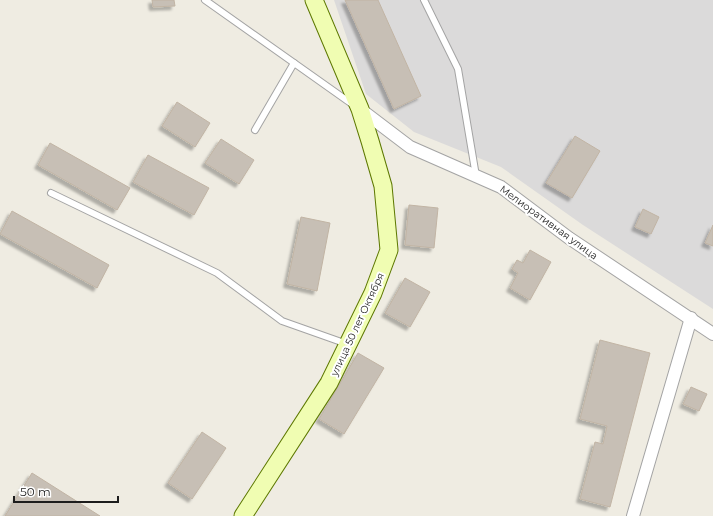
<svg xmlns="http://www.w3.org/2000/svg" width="713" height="516" viewBox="0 0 713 516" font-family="Montserrat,sans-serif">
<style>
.residential{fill:#dbdada}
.building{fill:#c7bfb5;stroke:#c1b4a4;filter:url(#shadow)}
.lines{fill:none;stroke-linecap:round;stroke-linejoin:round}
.service-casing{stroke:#a4a4a4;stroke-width:8}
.minor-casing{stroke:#a4a4a4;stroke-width:14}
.secondary-casing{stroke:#5d7800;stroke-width:19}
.service{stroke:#fff;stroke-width:6}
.minor{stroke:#fff;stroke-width:12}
.secondary{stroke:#f0fdb2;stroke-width:17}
.labels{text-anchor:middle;stroke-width:4;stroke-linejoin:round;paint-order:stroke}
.street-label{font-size:10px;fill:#1d1d1d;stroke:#fff}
</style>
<defs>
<filter id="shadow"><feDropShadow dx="-3.5" dy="3.5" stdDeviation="1" flood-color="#0004"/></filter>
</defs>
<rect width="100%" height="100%" fill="#efece2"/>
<path class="residential" d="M334 0H713V309L583 225 501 167 414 132 366 94Z"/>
<g class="building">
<path d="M152 0H174L175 6 153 7Z"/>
<path d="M345 0H378L421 96 394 109Z"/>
<path d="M177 102 210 123 195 147 162 126Z"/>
<path d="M575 136 600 151 572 198 546 183Z"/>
<path d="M221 139 254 160 239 184 205 163Z"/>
<path d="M50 143 130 188 117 210 38 165Z"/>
<path d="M148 155 209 188 194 215 133 182Z"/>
<path d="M409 205 438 208 434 248 405 245Z"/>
<path d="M643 209 659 217 651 234 635 227Z"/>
<path d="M12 211 109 265 97 288 0 234Z"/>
<path d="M301 217 330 223 317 291 287 284Z"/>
<path d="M713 225V246L705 243Z"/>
<path d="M530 250 551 262 530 300 510 288 518 273 512 269 517 260 523 263Z"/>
<path d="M405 278 430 292 410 327 385 313Z"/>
<path d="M600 340 650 353 610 507 580 499 595 442 603 444 607 426 580 419Z"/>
<path d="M358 353 384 368 344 434 319 419Z"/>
<path d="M691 387 707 394 699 411 683 404Z"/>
<path d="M202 432 226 448 192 499 168 483Z"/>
<path d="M32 473 100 516H5Z"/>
</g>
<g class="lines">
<g class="service-casing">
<g id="service">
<path d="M205 0 352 104"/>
<path d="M424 0 458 69 476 176"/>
<path d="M255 130 294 63"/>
<path d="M51 193 217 273 282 321 347 344"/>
</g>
</g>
<g class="minor-casing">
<g id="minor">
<path d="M360 109 410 147 501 187 569 238 713 334"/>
<path d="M633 516 691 318"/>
</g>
</g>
<g class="secondary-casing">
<path id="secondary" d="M243 516 329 383 373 293 389 250 383 186 370 141 360 109 314 0"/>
</g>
<use href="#service" class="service"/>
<use href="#minor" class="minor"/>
<use href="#secondary" class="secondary"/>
</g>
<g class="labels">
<g class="street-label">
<text transform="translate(549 222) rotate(36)" y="4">Мелиоративная улица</text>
<text transform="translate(357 324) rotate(-65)" y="4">улица 50 лет Октября</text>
</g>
</g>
<path d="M14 496v6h104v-6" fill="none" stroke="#1d1d1d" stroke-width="2"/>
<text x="20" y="496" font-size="12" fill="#1d1d1d" stroke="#ffffff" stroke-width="3" paint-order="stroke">50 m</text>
</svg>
